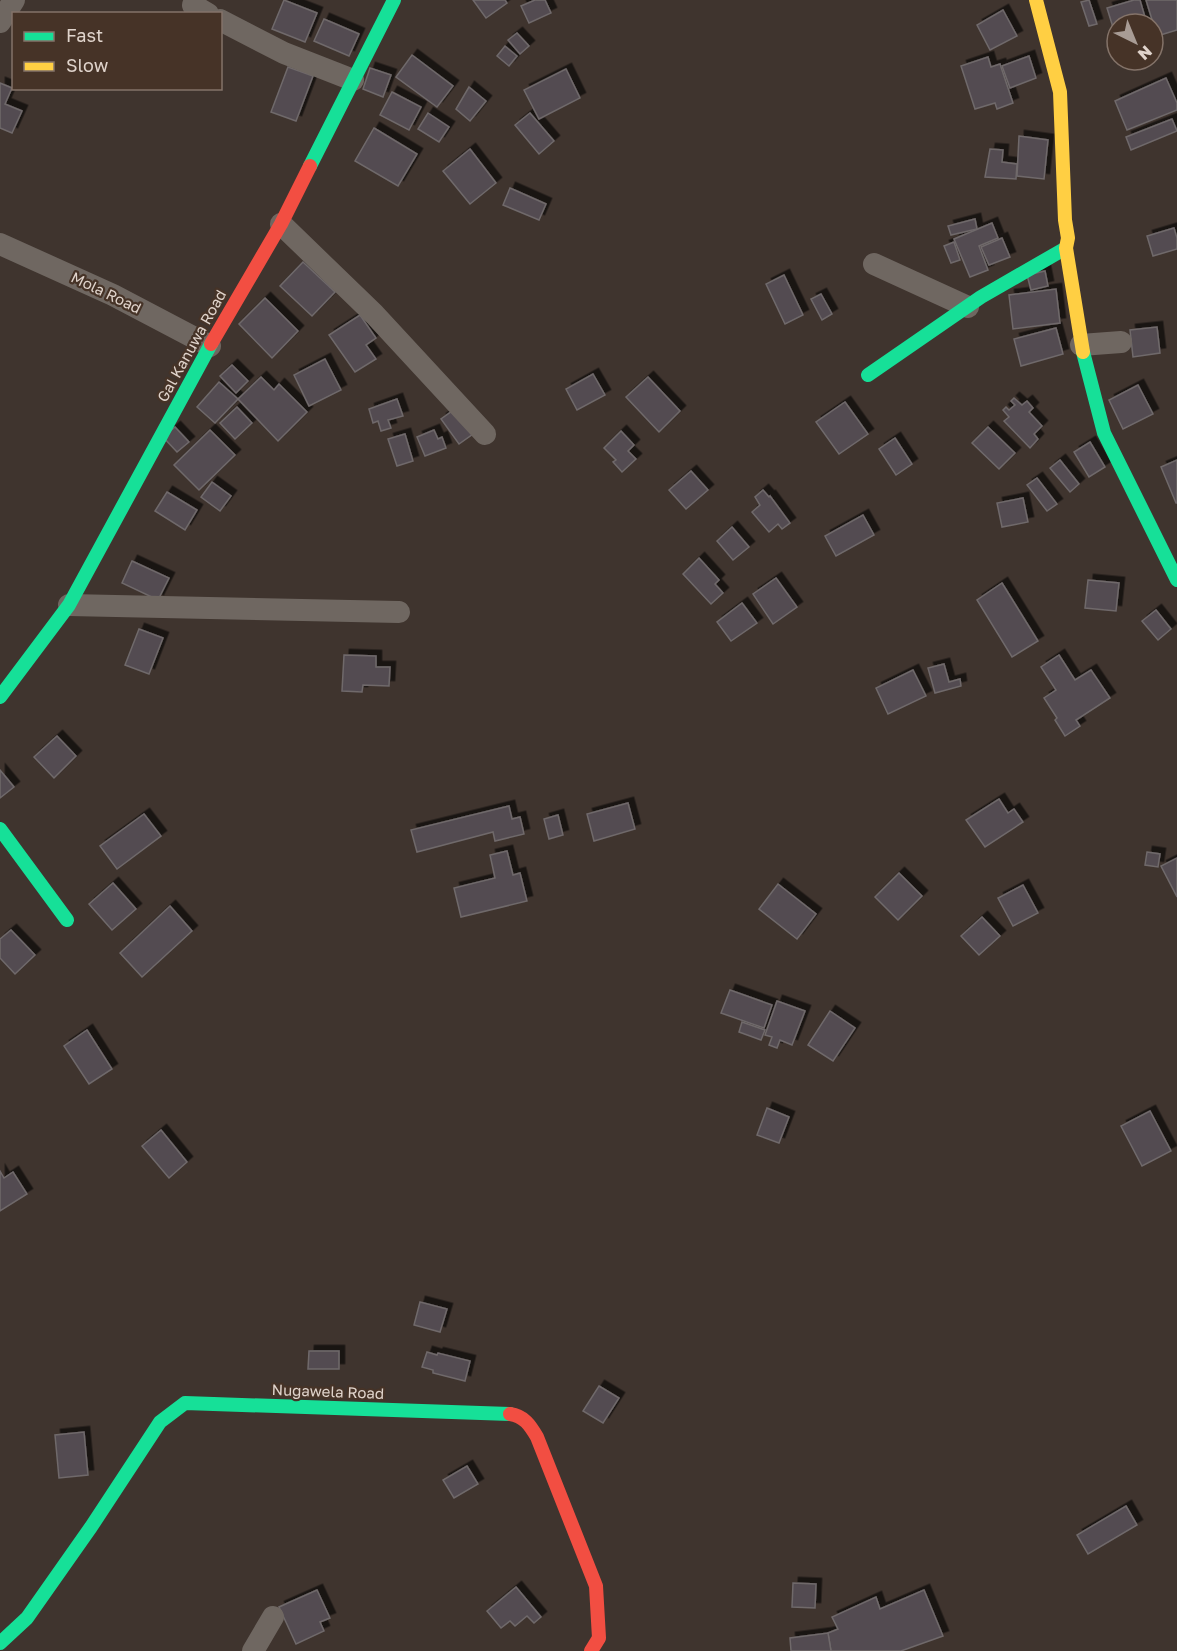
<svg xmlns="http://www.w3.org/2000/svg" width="1177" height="1651" viewBox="0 0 1177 1651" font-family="'Golos Text',sans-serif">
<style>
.building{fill:#534c51;stroke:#6f696b;stroke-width:1.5;filter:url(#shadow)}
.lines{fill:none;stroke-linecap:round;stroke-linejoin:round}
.street{stroke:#6f6761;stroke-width:22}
.fast{stroke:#16e098;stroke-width:14}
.slow{stroke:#ffcf43;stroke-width:14}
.jam{stroke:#f24e42;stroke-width:14}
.labels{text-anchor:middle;stroke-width:4.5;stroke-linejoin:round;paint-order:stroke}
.street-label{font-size:15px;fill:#e0d4cc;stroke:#463327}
</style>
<defs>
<filter id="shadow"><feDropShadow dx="5.5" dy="-5.5" stdDeviation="0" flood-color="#0009"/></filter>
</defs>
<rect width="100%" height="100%" fill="#3f342e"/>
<g class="building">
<path d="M284 0 317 13 305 42 272 29Z"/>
<path d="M473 0H505L507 3 486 18Z"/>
<path d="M535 0H545L551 13 529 23 521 6Z"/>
<path d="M1089 0 1097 24 1089 26 1081 2Z"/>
<path d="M1134 0H1140L1147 24H1117L1116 37 1107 8Z"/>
<path d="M1146 0H1177V30L1157 36Z"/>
<path d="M1003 10 1017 36 990 50 977 25Z"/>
<path d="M324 19 359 34 349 56 314 41Z"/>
<path d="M517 33 529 46 520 54 508 40Z"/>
<path d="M505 46 517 56 509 66 497 56Z"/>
<path d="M412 55 453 86 437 107 396 77Z"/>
<path d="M1029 56 1036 78 1010 88 1002 66Z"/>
<path d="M988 57 991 67 1000 64 1013 103 997 109 995 103 975 109 961 66Z"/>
<path d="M288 67 313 76 296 121 271 112Z"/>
<path d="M370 68 391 75 383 97 363 89Z"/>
<path d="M566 69 580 98 539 119 524 90Z"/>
<path d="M1166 78 1177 103V110L1127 130 1115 101Z"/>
<path d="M0 83 12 88 5 104 22 111 12 133 0 128Z"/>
<path d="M469 87 486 101 470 121 456 109Z"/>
<path d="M392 92 421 107 409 130 380 115Z"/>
<path d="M428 113 449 127 439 142 418 129Z"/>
<path d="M530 113 554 141 539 154 515 125Z"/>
<path d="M1172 119 1177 131 1131 150 1126 137Z"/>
<path d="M374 128 417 154 398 186 355 161Z"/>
<path d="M1019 136 1048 140 1044 179 1017 176Z"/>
<path d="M470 149 496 183 470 204 443 171Z"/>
<path d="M990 149 1003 150 1002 162 1017 164 1016 179 985 177Z"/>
<path d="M510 188 546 204 539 220 503 205Z"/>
<path d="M975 219 977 229 951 235 948 226Z"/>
<path d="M992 223 998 238 979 246 988 270 970 277 954 239Z"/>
<path d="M1174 228 1177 238V249L1153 256 1147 236Z"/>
<path d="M1002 238 1010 257 989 265 981 247Z"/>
<path d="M954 242 960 260 951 263 944 246Z"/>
<path d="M303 262 335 292 312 316 280 286Z"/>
<path d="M1045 271 1048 286 1031 290 1027 275Z"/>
<path d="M784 275 803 315 785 324 766 284Z"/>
<path d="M1056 289 1060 323 1013 329 1009 295Z"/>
<path d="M821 294 832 314 822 320 811 299Z"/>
<path d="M265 298 298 331 272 358 239 324Z"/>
<path d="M360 315 376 338 366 345 376 359 355 372 329 335Z"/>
<path d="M1157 327 1160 353 1133 357 1130 330Z"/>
<path d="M1056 328 1063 354 1021 366 1014 339Z"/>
<path d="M325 359 341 390 309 406 294 375Z"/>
<path d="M232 365 248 381 236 393 220 376Z"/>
<path d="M593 374 605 395 577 410 566 389Z"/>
<path d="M261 377 274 390 279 384 307 412 278 441 238 399Z"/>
<path d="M648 377 680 411 659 432 626 397Z"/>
<path d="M219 382 238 399 215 423 197 407Z"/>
<path d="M1138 385 1153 414 1123 429 1109 400Z"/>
<path d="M1014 398 1022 405 1027 401 1033 408 1029 412 1042 426 1034 434 1038 439 1030 448 1004 421 1009 417 1003 410 1006 407 1009 410 1015 405 1011 401Z"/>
<path d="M397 399 403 416 388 420 391 428 381 431 378 421 373 423 369 409Z"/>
<path d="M845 402 868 434 839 454 816 422Z"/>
<path d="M237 407 252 423 235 439 220 423Z"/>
<path d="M455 409 473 434 459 444 441 419Z"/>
<path d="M175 427 189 442 177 452 163 437Z"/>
<path d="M988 427 1015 453 999 469 972 443Z"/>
<path d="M210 430 235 455 199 490 174 465Z"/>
<path d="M434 430 438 439 442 437 446 448 425 456 417 437Z"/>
<path d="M621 431 634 445 628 451 636 459 622 472 613 462 616 460 604 448Z"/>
<path d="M405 434 413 461 397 466 388 439Z"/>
<path d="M895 438 912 464 896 475 879 449Z"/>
<path d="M1090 442 1105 467 1089 477 1074 452Z"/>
<path d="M1060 460 1079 484 1070 492 1050 468Z"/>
<path d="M1177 460V503H1176L1161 467Z"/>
<path d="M691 471 708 490 686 509 669 490Z"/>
<path d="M1037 478 1057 504 1047 511 1027 485Z"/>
<path d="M212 482 231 496 220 511 201 497Z"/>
<path d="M763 490 769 497 770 496 790 523 782 529 778 524 769 532 752 512 760 505 755 497Z"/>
<path d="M167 492 197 510 185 530 155 511Z"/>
<path d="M1023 498 1028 522 1002 527 997 503Z"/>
<path d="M863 515 874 535 836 556 825 536Z"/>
<path d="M732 527 749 547 733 560 717 541Z"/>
<path d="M699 558 719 580 715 584 723 593 711 604 683 574Z"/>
<path d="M132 561 169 578 158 600 122 583Z"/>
<path d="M776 578 797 607 773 624 753 594Z"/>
<path d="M1088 580 1119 583 1116 611 1085 608Z"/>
<path d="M1002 583 1038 641 1012 657 977 600Z"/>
<path d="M742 603 757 623 731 641 717 622Z"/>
<path d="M1156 610 1171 629 1158 640 1142 621Z"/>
<path d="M139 629 163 638 149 674 125 665Z"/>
<path d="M344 655 376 656V667H390L389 686 363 685 362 692 342 691Z"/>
<path d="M1059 655 1075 680 1091 670 1110 698 1076 720 1080 726 1065 736 1055 720 1057 718 1044 698 1056 690 1041 667Z"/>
<path d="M944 664 949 682 960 679 961 686 935 693 928 668Z"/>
<path d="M913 670 926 696 888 714 876 688Z"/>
<path d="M57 736 76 756 54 778 34 757Z"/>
<path d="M0 770 14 787 0 798Z"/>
<path d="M999 799 1008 813 1014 809 1023 822 985 847 966 820Z"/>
<path d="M628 803 635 829 594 841 587 814Z"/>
<path d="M509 806 512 819 520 817 524 834 495 841 493 832 417 852 411 830Z"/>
<path d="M144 814 161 836 117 869 100 846Z"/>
<path d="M558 815 563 835 549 839 544 819Z"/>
<path d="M507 851 513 875 520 873 527 901 461 917 454 888 495 878 490 855Z"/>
<path d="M1147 852 1160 854 1158 867 1145 865Z"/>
<path d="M1177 858V897L1161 866Z"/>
<path d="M899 873 922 896 898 920 875 897Z"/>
<path d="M113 883 136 909 112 930 89 904Z"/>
<path d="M778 884 816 914 797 939 759 909Z"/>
<path d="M1023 885 1038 913 1013 926 998 898Z"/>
<path d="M170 906 192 931 142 977 120 953Z"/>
<path d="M982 917 1000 936 979 955 961 936Z"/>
<path d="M11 930 35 955 15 974 0 958V939Z"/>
<path d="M730 990 772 1005 764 1028 721 1013Z"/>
<path d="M777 1001 805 1011 792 1045 780 1040 777 1048 769 1045 772 1037 765 1035Z"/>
<path d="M830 1011 855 1028 833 1061 808 1045Z"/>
<path d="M742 1022 765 1030 761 1040 739 1032Z"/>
<path d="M87 1030 112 1069 89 1084 64 1046Z"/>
<path d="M767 1108 789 1117 779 1143 757 1135Z"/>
<path d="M1150 1111 1171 1151 1142 1166 1121 1126Z"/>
<path d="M161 1130 187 1162 169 1178 142 1146Z"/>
<path d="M0 1171 4 1178 13 1172 27 1194 0 1211Z"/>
<path d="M420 1302 447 1309 440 1332 414 1325Z"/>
<path d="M309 1351H339V1369H308Z"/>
<path d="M427 1352 437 1355 438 1353 470 1361 465 1381 433 1373V1370L422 1367Z"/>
<path d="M599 1386 619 1398 603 1423 583 1411Z"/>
<path d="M84 1432 88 1475 59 1478 55 1435Z"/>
<path d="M467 1466 478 1484 454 1498 443 1480Z"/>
<path d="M1126 1506 1137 1525 1088 1554 1077 1535Z"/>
<path d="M793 1583 816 1584 815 1608 792 1607Z"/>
<path d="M516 1587 541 1617 534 1623 527 1616 515 1626 510 1621 501 1628 487 1611Z"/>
<path d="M317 1590 330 1618 320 1622 324 1631 296 1644 279 1607Z"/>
<path d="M924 1590 943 1636 901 1651H831L828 1633 838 1629 832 1617 876 1597 880 1609Z"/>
<path d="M828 1633 831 1651H791L790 1638Z"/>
</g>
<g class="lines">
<g class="street">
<path d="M193 5 208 14"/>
<path d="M220 20 284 53 353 80"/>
<path d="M0 22 14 0"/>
<path d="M281 224 374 314 485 434"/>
<path d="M0 244 113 295 210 346"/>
<path d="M874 264 968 307"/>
<path d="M1081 345 1121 342"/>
<path d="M69 605 399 612"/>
<path d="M253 1651 273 1617"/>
</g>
<g class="fast">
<path d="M310 166 394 0"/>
<path d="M1083 352 1104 433 1177 580"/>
<path d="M868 375 981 297 1066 248"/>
<path d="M0 697 69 605 211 344"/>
<path d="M0 829 67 920"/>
<path d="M0 1643 27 1618 91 1527 160 1422 185 1403 510 1414"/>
</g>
<path class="slow" d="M1036 0 1060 92 1065 220 1068 238 1066 248 1083 352"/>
<g class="jam">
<path d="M211 344 281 224 310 166"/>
<path d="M510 1414C524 1416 530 1425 537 1437L596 1586 599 1638 591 1651"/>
</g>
</g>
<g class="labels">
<g class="street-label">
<text transform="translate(106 293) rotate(26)" y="5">Mola Road</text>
<text transform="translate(192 346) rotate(-61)" y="5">Gal Kanuwa Road</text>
<text transform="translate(328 1392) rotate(2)" y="5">Nugawela Road</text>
</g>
</g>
<rect x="12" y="12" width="210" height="78" fill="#463327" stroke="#847369" stroke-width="1.5"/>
<rect x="24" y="32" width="30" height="9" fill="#16e098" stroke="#847369" stroke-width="1.5"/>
<text x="66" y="42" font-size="18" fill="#e0d4cc">Fast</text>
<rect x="24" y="62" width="30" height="9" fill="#ffcf43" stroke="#847369" stroke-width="1.5"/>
<text x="66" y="72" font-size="18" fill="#e0d4cc">Slow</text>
<g transform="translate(1135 42) rotate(137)"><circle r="28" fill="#463327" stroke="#847369" stroke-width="1.5"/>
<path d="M0-4.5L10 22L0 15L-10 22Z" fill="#a89c95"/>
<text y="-9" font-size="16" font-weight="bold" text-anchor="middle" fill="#e0d4cc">N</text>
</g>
</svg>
